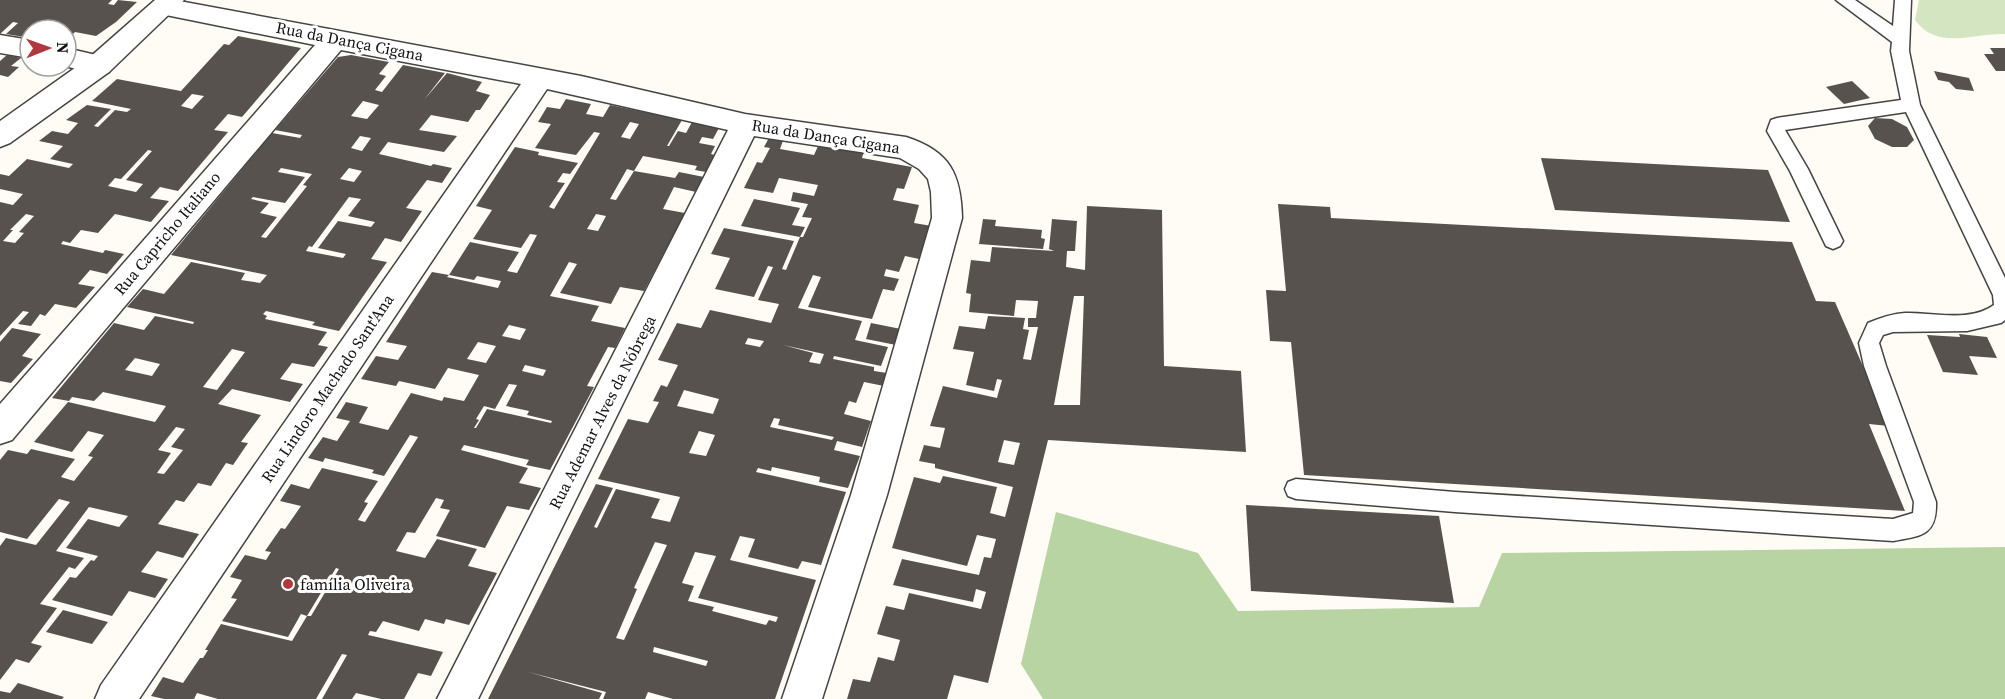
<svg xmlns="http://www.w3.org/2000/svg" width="2005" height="699" viewBox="0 0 2005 699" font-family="'Source Serif 4',serif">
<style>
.green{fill:#d4e5c2}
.forest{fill:#b9d4a3}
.building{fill:#58524e;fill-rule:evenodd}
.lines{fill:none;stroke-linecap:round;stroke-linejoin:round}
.service-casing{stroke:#444;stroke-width:3}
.minor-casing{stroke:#444;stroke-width:3}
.tertiary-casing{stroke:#444;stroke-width:3}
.service{fill:#fff;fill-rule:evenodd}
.minor{fill:#fff;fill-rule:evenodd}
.tertiary{fill:#fff;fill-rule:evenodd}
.poi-dot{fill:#b03940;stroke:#fff;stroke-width:2}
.labels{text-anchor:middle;stroke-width:6;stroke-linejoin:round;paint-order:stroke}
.street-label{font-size:16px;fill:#111;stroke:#fff}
.poi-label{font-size:16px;fill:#111;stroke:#fff;text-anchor:start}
</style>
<rect width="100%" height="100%" fill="#fefcf5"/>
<path class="green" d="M1919 0H2005V34C1971 33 1938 51 1915 20Z"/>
<path class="forest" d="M1056 512 1198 553 1238 611 1479 607 1502 553 2005 547V699H1043L1021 664Z"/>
<g class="building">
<path d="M0 0H112L108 4 114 5 118 0 137 2 116 22 96 36 75 32 66 41V30H30V38L6 34 18 23 13 22 0 34Z"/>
<path d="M238 36 301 48 242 117 228 114 214 130 228 132 178 191 160 187 150 198 169 201 151 222 115 214 98 233 81 230 70 243 63 241 61 244 103 253 105 250 124 254 107 274 90 270 78 284 95 287 76 308 55 304 45 316 40 314 31 326 18 324 29 312 23 311 0 336V202L13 205 23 194 0 189V174L9 176 27 159 69 168 73 164 50 159 63 146 39 141 52 131 68 134 78 123 66 120 87 105 111 109 94 126 98 127 115 110 127 112 131 109 92 101 117 79 181 91 224 44 229 45ZM192 94 204 96 192 109 181 106ZM148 150 152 151 126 180 143 184 136 192 108 186 115 178 121 179ZM26 214 34 216 19 232 24 233 15 243 3 241 13 230H10Z"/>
<path d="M1990 48H2005V71H1996L1984 54H1994Z"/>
<path d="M7 55 21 58 11 66 19 67 8 77 0 75V61Z"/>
<path d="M351 55 389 62 379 74 386 76 375 90 382 92 403 65 445 73 424 100 447 73 482 82 476 91 490 95 480 110H476L468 122 431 115 419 130 457 136 444 152 388 142 379 154 431 166 433 164 452 168 442 183 427 180 406 208 422 211 401 242 385 238 371 259 387 262 339 331 312 325 315 322 266 311 263 314 267 316 265 319 327 332 318 345 328 347 314 367 292 363 280 379 303 384 290 402 232 389 218 404 261 415 241 442 248 443 233 465 226 463 211 486 198 483 184 502 176 500 158 524 199 534 183 558 157 551 141 572 168 579 155 598 129 591 112 616 52 600 70 577 76 578 91 560 94 561 98 556 66 548 88 519 119 527 128 516 89 507 56 551 84 558 75 569 69 567 40 604 57 608 31 643 42 646 29 663 16 659 0 680V546L6 538 36 545 70 502 59 499 27 539 0 532V460L8 450 27 454 31 449 75 459 61 477 74 481 93 457 88 456 104 435 88 431 72 452 34 442 68 402 155 422 166 406 103 392 94 401 72 397 69 401 52 398 114 323 144 330 155 316 193 324 194 322 127 307 143 289 164 294 191 262 245 273 241 280 260 283 267 275 171 255 272 133 300 138 302 135 275 130 338 57ZM363 101 379 105 367 119 351 116ZM360 136 371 138 362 151 351 148ZM281 168 312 174 303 185 307 186 266 238 261 237 277 217 260 213 269 203 251 199 253 197 285 203 305 177 278 172ZM349 168 362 171 354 182 340 179ZM349 197 361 199 348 216 375 222 371 227 338 221 318 248 346 254 343 258 306 251 309 246 312 247ZM232 349 245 352 217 390 203 387ZM135 358 160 364 152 376 125 370ZM176 427 185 429 171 447 183 450 164 474 157 473 171 453 158 450Z"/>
<path d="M1934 71 1969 78 1974 91 1956 89 1949 82 1938 80Z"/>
<path d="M1852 81 1870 98 1844 104 1826 87Z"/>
<path d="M566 99 591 104 586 114 603 117 610 105 682 120 667 146H669L678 131 686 133 692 122 719 128 713 139 702 137 699 143 715 146 711 154 715 155 706 172 695 170 697 166 643 156 634 171 675 178 679 172 704 177 696 192 674 187 663 209 685 213 644 291 620 287 611 304 560 293 577 264 569 262 550 296 599 306 591 321 625 328 615 348 608 347 587 386 594 387 550 470 526 465 529 460 464 445 461 450 528 468 519 483 541 488 529 510 507 506 485 548 436 536 450 510 440 508 444 500 436 498 415 533 407 532 396 551 425 558 437 539 477 549 468 566 497 573 469 625 446 619 444 624 425 619 419 631 383 621 376 632 370 631 368 635 443 652 431 676 418 673 404 699H381L356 693 352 699H322L347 655 342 654 316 699H218L197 693 194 699H164L151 696 163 677 183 683 200 658H203L208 650H205L221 624 292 641 307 616 301 614 288 637 222 621 237 599 231 598 242 580 230 577 245 555 266 560 271 552 265 551 281 528 285 529 301 506 280 501 291 484 309 489 322 468 378 481 364 502 368 503 358 520 365 522 418 437 410 435 384 476 372 473 374 470 325 458 323 462 308 458 323 437 337 441 350 421 336 418 346 402 368 407 359 423 388 430 411 393 442 401 444 397 464 401 479 375 448 368 435 389 399 381 396 386 361 379 376 356 398 360 407 346 386 342 432 272 449 275 447 277 498 288 501 281 477 276 474 280 449 275 470 242 519 252 507 271 517 273 537 235 530 234 521 248 473 239 492 210 476 206 515 147 539 152 538 155 578 163 570 174 563 173 557 182 565 183 549 207 554 209 600 133 594 132 576 155 535 148 551 124 538 122 547 107 560 109ZM630 122 639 124 630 139 621 137ZM627 169 634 171 616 200 610 199ZM596 214 606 216 598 231 587 229ZM509 325 526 329 520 340 502 336ZM478 342 496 346 486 363 467 359ZM525 365 546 370 543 376 522 371ZM509 384 517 385 506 406 529 411 527 415 552 421 551 423 487 409 476 428H474L479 420 476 419 484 406 495 409ZM336 568 339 569 311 616H307Z"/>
<path d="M1875 118 1892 119 1907 127 1914 140 1907 147H1892L1875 139 1868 126Z"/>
<path d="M770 136 784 138 780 149 814 155 819 144 864 151 862 158 912 167 904 189 897 188 893 200 919 205 914 223 932 226 924 260 905 256 899 272 886 269 884 276 899 279 894 291 883 289 872 319 808 307 821 277 813 275 798 308 862 321 855 340 888 347 881 366 834 356 833 359 874 367V371L887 373 884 386 864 382 856 403 849 401 844 414 871 421 862 447 837 441 834 450 860 456 848 488 819 482 820 477 772 467 771 471 758 468 756 472 846 492 821 565 802 561 798 569 748 557 755 539 740 536 730 560 816 580 775 699H673L648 692 645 699H603L606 692 528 672 602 693 599 699H488L596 484 613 488 594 527 597 528 616 489 660 499 651 518 670 522 680 497 598 479 628 419 648 423 659 402 653 401 661 385 667 387 678 365 658 360 677 323 701 328 710 310 771 323 779 304 758 300 773 267 768 266 754 297 715 289 730 258 711 254 724 228 794 241 782 269 786 270 800 237H803L812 218 802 217 808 204 791 201 793 192 814 196 818 185 779 178 773 193 744 188 757 162 762 163 770 148 764 147ZM748 338 764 341 760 347 745 344ZM783 345 824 354 820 364 809 362 813 353ZM684 390 719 399 713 414 677 406ZM774 418 780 419 778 425 834 437 832 440 770 427ZM699 431 715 435 706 456 689 453ZM655 542 667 545 624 640 616 638 637 589 634 588ZM695 552 716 556 698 598 778 617 776 622 769 620 766 625 712 611 714 607 688 601 694 586 682 583ZM654 647 708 661 706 666 653 652Z"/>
<path d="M1541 158 1768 170 1790 222 1555 210Z"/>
<path d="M754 199 800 208 792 225 805 227 800 237 741 226Z"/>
<path d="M1278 204 1330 207 1331 218 1792 242 1816 301 1835 302 1889 426 1869 424 1905 511 1304 475 1291 342 1270 341 1266 290 1286 291Z"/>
<path d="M1087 206 1162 210 1164 366 1241 371 1246 452 1048 440 988 683 954 675 947 699H847L853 679 870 682 878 657 894 661 900 640 877 634 886 606 904 610 909 593 981 609 986 592 976 589 973 602 893 585 902 559 979 575 984 557 991 558 996 539 977 535 967 566 892 548 914 477 940 483 943 476 997 487 990 513 1005 517 1013 487 935 468V464L919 461 924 445 940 448 945 428 930 426 943 386 997 398 998 394 1002 380 997 379 994 391 966 385 974 352 953 349 959 326 985 329 988 316 1025 318 1023 329 1029 330 1023 359 1031 360 1038 327H1028V318H1036L1038 301 1016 300 1014 316 969 312 971 294 966 293 971 260 990 262 992 247 1054 251 1049 249 1052 219 1077 221 1075 251H1067L1066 267 1085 270ZM1074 296H1084L1080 405H1054ZM1004 440 1020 443 1014 465 998 462Z"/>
<path d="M983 219 996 220 995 226 1042 230 1041 238 1045 239 1043 249 979 244Z"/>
<path d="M871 323 901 329 896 345 866 339Z"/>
<path d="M12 328 41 334 22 356 33 359 11 383 0 381V342Z"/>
<path d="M1959 334 1987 337 1997 358 1969 356 1978 375 1943 372 1927 335 1960 337Z"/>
<path d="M1246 505 1439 516 1454 603 1251 591Z"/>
<path d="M63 610 108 622 92 644 46 632Z"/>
<path d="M18 683 64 697 62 699H0V691L10 693Z"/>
</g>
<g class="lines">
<g class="service-casing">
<path id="service" d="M1836 0H1855L1893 26 1895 0H1911L1909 51 1920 105 2005 278V320L2001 323 1967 331 1893 332 1883 335 1879 343 1886 366 1936 502C1937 535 1922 536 1893 541L1455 512 1296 499 1288 496 1285 489 1288 482 1296 479 1455 492 1893 519 1913 513 1914 502 1864 366 1859 343 1868 323C1880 318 1891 314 1905 313 1933 312 1969 323 1994 305L1993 295 1906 112 1785 130 1808 169 1843 241 1840 246 1833 249 1826 246 1790 171 1767 131 1771 120 1777 118 1901 100 1891 51 1892 42Z"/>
</g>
<g class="minor-casing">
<g id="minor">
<path d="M159 0H174L581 76 745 114 906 137C950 151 961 174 962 218L887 495 822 699H782L851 495 932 218 931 192 928 179 919 169 900 158 754 136 478 699H437L728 130 547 89 139 699H95L101 685 521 84 341 50 12 440 0 444V404L315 45 156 13 152 7Z"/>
<path d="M0 35 30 40V58L0 53Z"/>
<path d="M66 48 109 58 113 65 109 72 99 75 65 66Z"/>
</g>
</g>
<g class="tertiary-casing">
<path id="tertiary" d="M155 0H184L109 72 10 143 0 147V121L89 58Z"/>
</g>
<use href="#service" class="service"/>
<use href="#minor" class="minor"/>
<use href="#tertiary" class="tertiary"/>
</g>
<circle class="poi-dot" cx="288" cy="584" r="6"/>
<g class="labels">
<g class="street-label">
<text transform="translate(350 41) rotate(11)" y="6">Rua da Dança Cigana</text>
<text transform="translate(826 136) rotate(9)" y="6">Rua da Dança Cigana</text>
<text transform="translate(167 233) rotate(-50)" y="6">Rua Capricho Italiano</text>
<text transform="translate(327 388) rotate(-56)" y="6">Rua Lindoro Machado Sant'Ana</text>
<text transform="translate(602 412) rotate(-63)" y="6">Rua Ademar Alves da Nóbrega</text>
</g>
<g class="poi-label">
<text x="300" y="590">família Oliveira</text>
</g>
</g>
<g transform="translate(48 48) rotate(89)"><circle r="28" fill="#ffffff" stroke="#a0a0a0" stroke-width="1.5"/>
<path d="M0-4.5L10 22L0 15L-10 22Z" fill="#b03940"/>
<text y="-9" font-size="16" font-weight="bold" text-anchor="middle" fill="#111111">N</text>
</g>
</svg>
